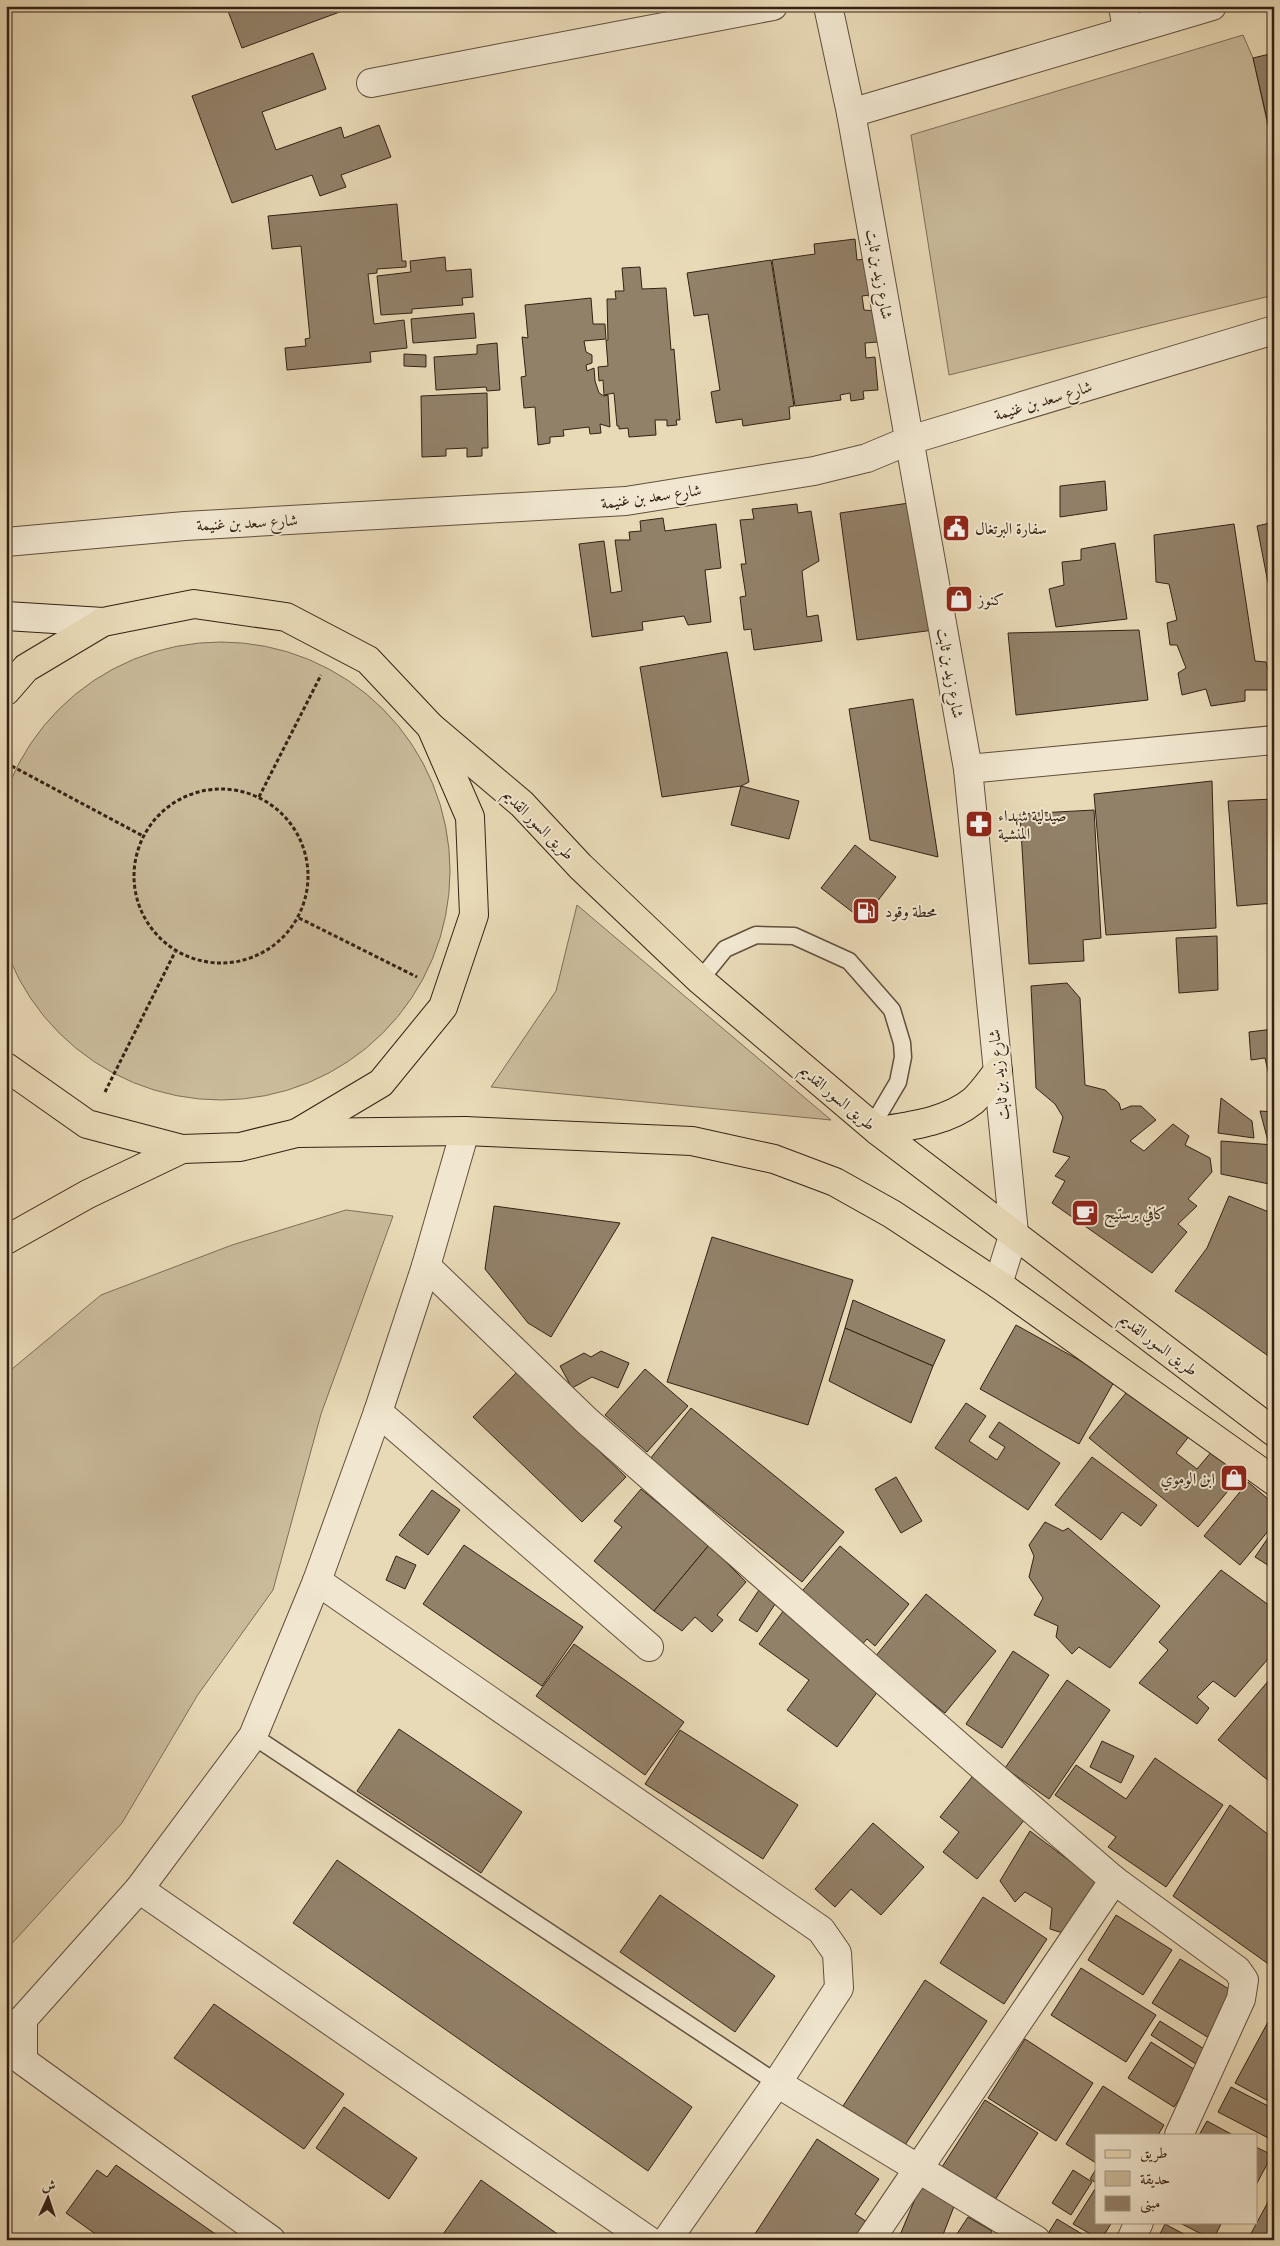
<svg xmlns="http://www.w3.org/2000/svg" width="1280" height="2246" viewBox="0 0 1280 2246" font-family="'IM FELL French Canon',Amiri,serif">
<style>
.green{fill:#cabb9b;stroke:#7f6e58}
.building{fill:#928169;stroke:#342114}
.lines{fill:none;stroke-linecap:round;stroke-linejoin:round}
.service-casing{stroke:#614f3d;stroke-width:19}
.minor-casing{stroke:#614f3d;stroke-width:30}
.tertiary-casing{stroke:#614f3d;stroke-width:30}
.secondary-casing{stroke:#342114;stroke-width:30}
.primary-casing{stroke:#342114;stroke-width:30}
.trunk-casing{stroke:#342114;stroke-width:30}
.path{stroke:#342114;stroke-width:3;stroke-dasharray:4 2.5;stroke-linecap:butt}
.service{stroke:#f1e7d0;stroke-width:16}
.minor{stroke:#f1e7d0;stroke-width:28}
.tertiary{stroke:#f1e7d0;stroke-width:28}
.secondary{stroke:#f1e7d0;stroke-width:28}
.primary{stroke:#e9dab7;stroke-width:28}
.trunk{stroke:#e9dab7;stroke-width:28}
.labels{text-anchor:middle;stroke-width:4;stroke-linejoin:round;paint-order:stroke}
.street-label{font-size:16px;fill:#342114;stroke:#f1e7d0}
.poi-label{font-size:16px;fill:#342114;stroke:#f1e7d0;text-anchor:start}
</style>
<rect width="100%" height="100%" fill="#e9dab7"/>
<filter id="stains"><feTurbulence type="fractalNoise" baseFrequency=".004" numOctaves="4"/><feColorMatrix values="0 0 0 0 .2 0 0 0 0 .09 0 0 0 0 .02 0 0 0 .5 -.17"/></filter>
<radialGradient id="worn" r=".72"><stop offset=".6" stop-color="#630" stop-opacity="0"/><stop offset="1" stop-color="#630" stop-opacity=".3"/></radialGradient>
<g class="green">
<path d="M1243 35 1253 58 1271 140H1274V295L949 375 911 135Z"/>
<circle cx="221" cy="871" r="229"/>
<path d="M577 905 831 1120 491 1087 556 991Z"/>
<path d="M346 1210 393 1216 321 1414 273 1590 197 1696 122 1823 6 1950V1374L101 1295 232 1245Z"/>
</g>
<g class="building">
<path d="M241 6H356L242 48 228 11Z"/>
<path d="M313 53 326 89 262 112 276 150 341 127 344 138 379 125 391 157 341 175 346 187 320 196 312 175 232 203 192 96Z"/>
<path d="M1274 53V140L1272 141 1253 58Z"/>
<path d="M397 204 402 261H406V267L377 269V273L368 274 374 324 404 320 407 348 370 352 371 362 287 370 285 348 306 346 305 339 310 338 301 246 272 249 268 216Z"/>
<path d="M855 239 857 260 874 258 878 294 862 296 864 310 875 311 878 342 865 343 866 358 875 357 878 390 863 391 864 399 851 401 850 393 840 395 841 400 795 406 772 260 815 254 814 244Z"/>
<path d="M445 257 446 271 471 269 473 297 462 298 463 305 412 309V313L381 315 377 276 411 272 410 261Z"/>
<path d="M771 260 794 406 789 407 790 419 743 426 742 419 716 423 711 392 720 390 708 314 694 316 687 273Z"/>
<path d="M640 267 642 289 666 288 671 350 674 349 680 420H676L677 425 667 426V420H655L656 435 629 437 628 428 619 429V426H617L614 393 604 395 603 380 599 381 598 367 608 366 606 340H608L607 299H616L615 291H624L622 268Z"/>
<path d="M591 298 593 324H605L606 339 584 341 586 352 592 355V363L586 365 587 371 594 368 595 381 599 393 604 396 608 395 610 427 600 424 601 433 590 434 589 427 563 430 564 436 550 437V443L538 445 535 407 524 408 521 377 526 376 522 337 528 338 525 305Z"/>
<path d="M474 313 476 338 413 343 411 319Z"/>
<path d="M497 343 500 390 487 391 486 387 436 390 434 357 477 354V345Z"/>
<path d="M404 354 426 355V367L404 366Z"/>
<path d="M487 393 488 448H482V456L467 457V448L446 449V456L422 457 421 396Z"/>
<path d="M1105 481 1107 510 1060 517V486Z"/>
<path d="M916 502 934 630 857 640 840 513Z"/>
<path d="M797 504 798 513 811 511 819 561 802 571 807 617 818 615 822 641 754 650 751 629 744 630 740 597 746 596 741 564H746L740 520 754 519 752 509Z"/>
<path d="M663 518 665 531 716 524 721 568 705 570 711 622 688 625 684 616 642 622 643 630 592 637 579 544 604 541 611 593 622 591 615 540H630L629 532 641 531 640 521Z"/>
<path d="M1274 522V582L1268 583 1257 526Z"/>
<path d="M1234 524 1255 661 1266 662 1273 690H1245V701L1211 706 1206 689 1182 695 1178 673 1186 668 1177 645H1170L1167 623 1177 620 1169 584 1156 582 1154 535Z"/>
<path d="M1115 543 1127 619 1056 627 1049 589 1064 585 1062 562 1081 560V549Z"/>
<path d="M1139 630 1148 700 1016 715 1008 633Z"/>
<path d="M727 652 749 782 741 786 662 797 640 667Z"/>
<path d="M913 699 938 857 870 840 849 709Z"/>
<path d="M1212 781 1216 928 1106 935 1094 794Z"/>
<path d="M741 786 799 801 789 839 731 825Z"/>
<path d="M1274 799V903L1237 906 1228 801Z"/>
<path d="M1094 810 1101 938 1083 940 1084 961 1029 964 1020 814Z"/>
<path d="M855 845 896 877 863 920 821 888Z"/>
<path d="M1217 936 1218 990 1179 993 1176 938Z"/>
<path d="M1067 983 1080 998 1085 1085 1105 1090 1119 1103 1121 1110 1131 1106H1141L1156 1120 1130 1141 1144 1151 1173 1124 1189 1136 1185 1145 1210 1158 1212 1172 1188 1199 1197 1206 1178 1224 1187 1232 1152 1273 1052 1203 1065 1181 1055 1176 1070 1157 1053 1152 1063 1117 1055 1104 1036 1088 1031 986Z"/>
<path d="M1274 1029V1098L1265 1058 1251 1060 1249 1032Z"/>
<path d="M1221 1098 1252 1121 1254 1138 1218 1133Z"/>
<path d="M1260 1111 1274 1112V1141H1268Z"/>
<path d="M1221 1141 1274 1145V1185L1221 1174Z"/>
<path d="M1229 1196 1274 1214V1360L1205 1311 1175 1291 1207 1248Z"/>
<path d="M494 1206 620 1223 551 1337 528 1323 485 1269Z"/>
<path d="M712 1237 853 1280 808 1425 667 1382Z"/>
<path d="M853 1300 945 1340 933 1366 845 1328Z"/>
<path d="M1016 1325 1115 1380 1079 1444 980 1389Z"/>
<path d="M845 1328 933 1366 911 1423 829 1381Z"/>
<path d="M601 1351 629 1363 618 1388 592 1377 572 1388 560 1366 584 1353 591 1357Z"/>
<path d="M645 1369 688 1406 647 1452 605 1415Z"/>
<path d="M517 1372 626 1477 582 1522 473 1417Z"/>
<path d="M1131 1387 1190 1435 1176 1453 1197 1469 1213 1450 1242 1474 1198 1527 1089 1438Z"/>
<path d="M966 1403 986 1416 969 1441 997 1460 1005 1447 989 1437 999 1422 1060 1463 1028 1510 935 1448Z"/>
<path d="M691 1408 844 1532 802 1582 650 1459Z"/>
<path d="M1092 1457 1157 1505 1141 1526 1122 1512 1101 1540 1055 1505Z"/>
<path d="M896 1477 922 1521 901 1533 875 1489Z"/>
<path d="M1248 1482 1274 1504V1524L1240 1565 1204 1536Z"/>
<path d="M641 1489 709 1545 654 1611 594 1561 622 1527 614 1521Z"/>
<path d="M432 1490 460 1510 428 1555 399 1535Z"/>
<path d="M1045 1522 1063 1531 1068 1528 1160 1606 1110 1668 1079 1647 1072 1654 1056 1637 1058 1626 1034 1615 1043 1598 1029 1577 1034 1556 1029 1545Z"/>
<path d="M1274 1529V1569L1255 1557Z"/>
<path d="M464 1545 583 1627 542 1686 423 1604Z"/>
<path d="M709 1545 746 1582 717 1615 723 1620 712 1632 695 1617 682 1631 654 1611Z"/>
<path d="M840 1546 909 1604 875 1646 867 1639 860 1647 798 1596Z"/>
<path d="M396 1556 416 1565 405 1589 386 1580Z"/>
<path d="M1221 1570 1274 1609V1652L1235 1697 1213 1681 1197 1697 1209 1708 1197 1724 1139 1683 1168 1650 1159 1642Z"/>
<path d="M759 1590 777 1601 757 1632 739 1620Z"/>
<path d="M926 1594 996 1651 945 1713 875 1657Z"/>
<path d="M784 1610 884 1683 837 1747 787 1710 809 1680 759 1644Z"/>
<path d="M574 1644 684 1722 645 1775 536 1696Z"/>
<path d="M1013 1651 1049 1675 1002 1748 966 1724Z"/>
<path d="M1270 1679 1274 1682V1785L1218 1740Z"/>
<path d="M1067 1680 1110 1710 1049 1799 1005 1768Z"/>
<path d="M399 1729 522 1812 481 1873 357 1791Z"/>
<path d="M680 1730 798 1805 763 1859 645 1784Z"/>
<path d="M1102 1741 1134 1756 1121 1783 1090 1767Z"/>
<path d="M1155 1758 1223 1805 1166 1887 1108 1847 1116 1837 1055 1795 1076 1765 1126 1799Z"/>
<path d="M976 1772 1029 1814 977 1879 943 1852 959 1832 940 1817Z"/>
<path d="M1230 1805 1274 1839V1968L1173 1896Z"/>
<path d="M873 1823 924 1867 881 1915 851 1889 835 1907 815 1889Z"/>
<path d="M1030 1831 1100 1884 1066 1934 1050 1929 1052 1908 1025 1892 1015 1902 1000 1881Z"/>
<path d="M337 1860 692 2107 648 2171 293 1923Z"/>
<path d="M660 1895 775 1976 735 2032 620 1952Z"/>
<path d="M983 1897 1047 1939 1004 2004 940 1963Z"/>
<path d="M1116 1915 1172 1950 1143 1995 1088 1960Z"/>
<path d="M1180 1959 1237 1994 1209 2038 1152 2003Z"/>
<path d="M1081 1968 1156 2015 1126 2062 1051 2015Z"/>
<path d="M925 1980 987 2021 905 2145 843 2106Z"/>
<path d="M214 2004 344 2094 304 2149 174 2058Z"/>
<path d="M1160 2021 1209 2052 1199 2066 1151 2035Z"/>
<path d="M1268 2022 1274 2025V2104L1235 2083Z"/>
<path d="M1025 2039 1093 2083 1056 2141 988 2098Z"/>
<path d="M1151 2042 1197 2071 1174 2107 1128 2078Z"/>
<path d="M1103 2086 1164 2125 1158 2135H1096V2163L1066 2144Z"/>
<path d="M1231 2087 1274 2109V2141L1218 2112Z"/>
<path d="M985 2100 1038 2133 995 2200 942 2167Z"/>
<path d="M344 2107 417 2158 389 2199 316 2148Z"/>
<path d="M1207 2121 1233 2135H1199Z"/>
<path d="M817 2139 879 2179 855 2214 867 2222 855 2240H751Z"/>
<path d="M1256 2147 1272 2155 1256 2185Z"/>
<path d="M116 2165 224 2240H104L66 2213 97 2170 107 2177Z"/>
<path d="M1096 2169V2183L1090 2179Z"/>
<path d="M1073 2170 1092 2182 1071 2215 1052 2203Z"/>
<path d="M481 2180 566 2240H439Z"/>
<path d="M922 2182 958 2196 941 2240H898Z"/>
<path d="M1095 2189 1096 2222H1112L1101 2240 1073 2224Z"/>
<path d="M1274 2191V2240H1250L1248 2239Z"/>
<path d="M968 2217 992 2231 987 2240H953Z"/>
<path d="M1057 2219 1092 2240H1062L1049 2232Z"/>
<path d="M1178 2222H1222L1213 2240Z"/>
<path d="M1165 2224 1195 2240H1157Z"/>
</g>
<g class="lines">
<g class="service-casing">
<g id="service">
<path d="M700 980 725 949 756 935 794 936 849 961 892 1010 902 1043 903 1057 898 1082 872 1126"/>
<path d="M253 1736 777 2083"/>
</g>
</g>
<g class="minor-casing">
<g id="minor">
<path d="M1123 6 1127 30"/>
<path d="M371 83 773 6"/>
<path d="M851 113 1212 6"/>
<path d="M6 542 185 526 626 501 814 471 867 458 910 440 1274 330"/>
<path d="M968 769 1274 740"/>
<path d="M426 1266 587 1421 976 1761 1114 1880 1237 1970 1244 1980 1241 1999 1179 2135"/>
<path d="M378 1412 649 1647"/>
<path d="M317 1581 821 1930 837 1953 839 1988 777 2083 667 2240"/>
<path d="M139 1889 648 2240"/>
<path d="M777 2083 1036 2240"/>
<path d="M271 2240 23 2061V2019L139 1889 253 1736 317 1581 378 1412 426 1266 465 1131"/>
<path d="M870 2240 1114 1880"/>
<path d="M1131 2240 1139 2222"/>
</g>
</g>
<g class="tertiary-casing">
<path id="tertiary" d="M828 6 851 113 968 769 1014 1233 998 1284"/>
</g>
<g class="secondary-casing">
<path id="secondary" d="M6 616 103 622"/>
</g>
<g class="primary-casing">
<g id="primary">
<path d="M431 727 522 804 580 866 700 980 878 1131 1274 1432"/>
<path d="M878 1131C910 1126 947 1122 973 1101 982 1093 990 1081 998 1071"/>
<path d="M297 1133 465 1131 692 1141 774 1159 835 1182 892 1214 998 1284 1274 1481"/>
</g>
</g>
<g class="trunk-casing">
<g id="trunk">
<path d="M6 691 26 668 103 622 194 604 286 617 368 660 431 727 470 817 474 915 443 1007 381 1083 297 1133 240 1147 182 1149 87 1124 6 1067"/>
<path d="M6 1240 88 1194 182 1149"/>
</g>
</g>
<g class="path">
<path d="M6 763 143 836"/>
<circle cx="221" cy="876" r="87"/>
<path d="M259 797 321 675"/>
<path d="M299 918 417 977"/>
<path d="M105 1092 175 952"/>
</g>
<use href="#service" class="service"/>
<use href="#minor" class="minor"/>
<use href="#tertiary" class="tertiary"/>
<use href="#secondary" class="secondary"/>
<use href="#primary" class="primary"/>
<use href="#trunk" class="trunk"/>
</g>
<defs>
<g id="civic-square" transform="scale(1.4375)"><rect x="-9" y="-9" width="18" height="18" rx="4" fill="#8f2418" stroke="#f1e7d0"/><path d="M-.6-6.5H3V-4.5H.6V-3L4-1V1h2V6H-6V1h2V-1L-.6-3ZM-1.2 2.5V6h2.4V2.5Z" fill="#fff"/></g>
<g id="shop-square" transform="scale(1.4375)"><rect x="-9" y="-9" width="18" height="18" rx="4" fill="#8f2418" stroke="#f1e7d0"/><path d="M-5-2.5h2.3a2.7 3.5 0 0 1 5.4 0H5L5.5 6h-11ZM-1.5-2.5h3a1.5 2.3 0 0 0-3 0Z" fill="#fff"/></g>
<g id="pharmacy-square" transform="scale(1.4375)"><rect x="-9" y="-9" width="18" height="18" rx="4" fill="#8f2418" stroke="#f1e7d0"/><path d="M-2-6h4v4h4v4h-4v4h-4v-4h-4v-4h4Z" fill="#fff"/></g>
<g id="fuel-square" transform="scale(1.4375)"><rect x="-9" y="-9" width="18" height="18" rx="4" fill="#8f2418" stroke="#f1e7d0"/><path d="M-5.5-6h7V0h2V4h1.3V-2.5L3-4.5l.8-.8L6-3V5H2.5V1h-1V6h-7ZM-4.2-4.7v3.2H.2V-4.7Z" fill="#fff"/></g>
<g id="cafe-square" transform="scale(1.4375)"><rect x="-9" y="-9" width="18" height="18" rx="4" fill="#8f2418" stroke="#f1e7d0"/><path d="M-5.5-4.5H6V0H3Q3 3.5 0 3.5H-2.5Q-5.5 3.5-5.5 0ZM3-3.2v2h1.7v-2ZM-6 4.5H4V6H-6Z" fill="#fff"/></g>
</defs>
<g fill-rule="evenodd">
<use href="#civic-square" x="956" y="528"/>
<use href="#shop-square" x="959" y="599"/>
<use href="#pharmacy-square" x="979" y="824"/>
<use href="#fuel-square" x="866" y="911"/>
<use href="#cafe-square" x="1085" y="1213"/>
<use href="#shop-square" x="1234" y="1478"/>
</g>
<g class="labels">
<g class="street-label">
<text transform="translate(880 274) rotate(80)" y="6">شارع زيد بن ثابت</text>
<text transform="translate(1043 400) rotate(-17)" y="6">شارع سعد بن غنيمة</text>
<text transform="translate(651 496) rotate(-8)" y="6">شارع سعد بن غنيمة</text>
<text transform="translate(247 522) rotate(-3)" y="6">شارع سعد بن غنيمة</text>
<text transform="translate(951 673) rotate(80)" y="6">شارع زيد بن ثابت</text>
<text transform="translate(539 824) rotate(45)" y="6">طريق السور القديم</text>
<text transform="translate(998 1075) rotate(-96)" y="6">شارع زيد بن ثابت</text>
<text transform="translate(838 1097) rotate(40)" y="6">طريق السور القديم</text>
<text transform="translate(1159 1344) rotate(37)" y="6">طريق السور القديم</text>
</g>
<g class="poi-label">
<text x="975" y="534">سفارة البرتغال</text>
<text x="978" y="605">كنوز</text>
<text x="998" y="821">صيدلية شهداء<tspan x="998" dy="18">المنشية</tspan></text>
<text x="885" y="917">محطة وقود</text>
<text x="1104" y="1219">كافي برستيج</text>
<text x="1215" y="1484" text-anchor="end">ابن الوموي</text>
</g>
</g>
<rect width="1280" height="2246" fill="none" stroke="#e9dab7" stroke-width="25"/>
<rect x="8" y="8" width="1265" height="2231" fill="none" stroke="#342114" stroke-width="2.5"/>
<rect x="12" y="12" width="1255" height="2221" fill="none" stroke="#342114"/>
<rect x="1095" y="2134" width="162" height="90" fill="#f1e7d0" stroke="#a59885"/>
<rect x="1105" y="2150" width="25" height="8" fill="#e9dab7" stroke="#a59885"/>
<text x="1140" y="2158" font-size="15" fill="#342114">طريق</text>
<rect x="1105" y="2171" width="25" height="15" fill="#cabb9b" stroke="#a59885"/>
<text x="1140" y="2184" font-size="15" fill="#342114">حديقة</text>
<rect x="1105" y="2196" width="25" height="15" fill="#928169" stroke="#a59885"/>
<text x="1140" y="2208" font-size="15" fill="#342114">مبنى</text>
<g transform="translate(48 2198) rotate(3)" stroke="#f1e7d0" stroke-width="4" paint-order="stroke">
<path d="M0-4L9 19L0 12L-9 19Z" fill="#342114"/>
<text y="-8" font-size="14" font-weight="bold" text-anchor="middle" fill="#342114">ش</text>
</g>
<rect width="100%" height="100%" filter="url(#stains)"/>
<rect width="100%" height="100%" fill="url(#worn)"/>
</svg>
